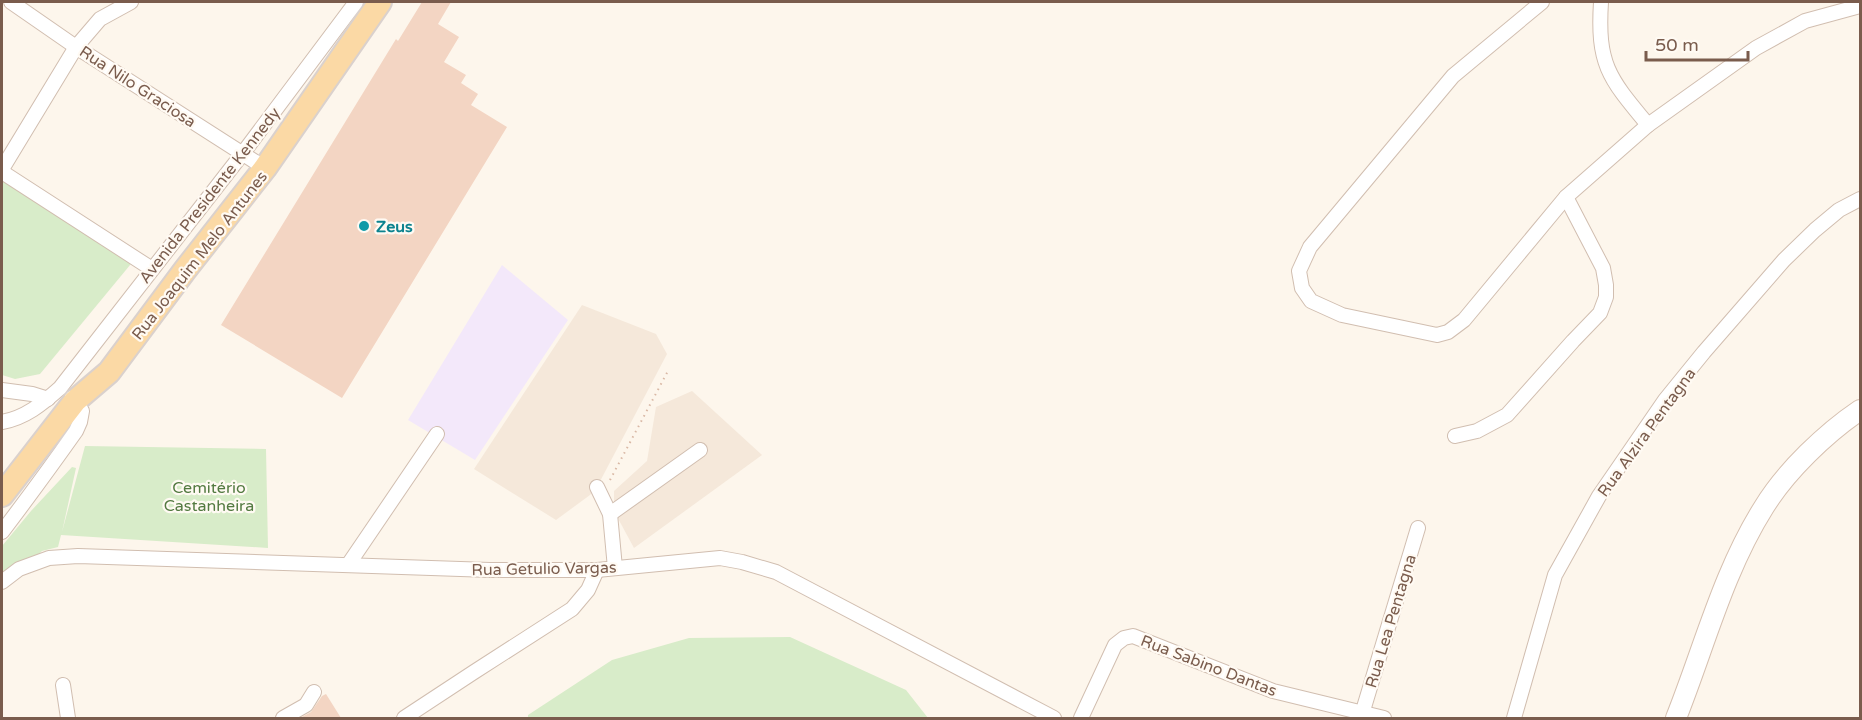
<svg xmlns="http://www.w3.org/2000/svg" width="1862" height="720" viewBox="0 0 1862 720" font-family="'Varela Round',sans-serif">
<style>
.residential{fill:#f5e8da}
.education{fill:#f3e8fa}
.green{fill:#d8ecc9}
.building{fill:#f3d5c3}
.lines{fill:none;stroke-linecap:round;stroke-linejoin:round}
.street-casing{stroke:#d1beb0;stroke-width:16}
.secondary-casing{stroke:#d6c0b0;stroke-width:22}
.primary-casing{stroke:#dad1cd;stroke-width:26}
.path{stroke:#d9b8a5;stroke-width:2;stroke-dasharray:1.5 4.5;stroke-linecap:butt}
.street{stroke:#fff;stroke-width:14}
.secondary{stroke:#fff;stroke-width:20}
.primary{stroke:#fbd9a5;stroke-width:22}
.culture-dot{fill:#0f9aa8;stroke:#fffaf3;stroke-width:2}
.labels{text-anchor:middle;stroke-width:4.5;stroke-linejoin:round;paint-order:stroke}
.street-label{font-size:16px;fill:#7a5c4d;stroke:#fffaf3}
.culture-label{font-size:16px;font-weight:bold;fill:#0d838f;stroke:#fffaf3;text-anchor:start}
.park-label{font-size:16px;fill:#537a41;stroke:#fffaf3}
</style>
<rect width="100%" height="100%" fill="#fdf6ec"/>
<g class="residential">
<path d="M582 305 656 334 667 354 597 487 590 495 556 520 474 469Z"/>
<path d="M692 391 762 455 634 548 614 511V491L647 461 656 407Z"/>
</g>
<path class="education" d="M502 265 568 320 475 460 408 420Z"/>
<g class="green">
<path d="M2 175 135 259 40 374 15 379 2 375Z"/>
<path d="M85 446 266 449 268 548 61 535 58 547 42 551 2 590V546L31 511 72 467 76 468 62 532Z"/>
<path d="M790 637 906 690 928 718H528V715L612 660 689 638Z"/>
</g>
<g class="building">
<path d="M422 2H451L438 24 459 37 444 62 466 75 461 83 478 94 471 105 507 127 342 398 221 325 396 39 398 41Z"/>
<path d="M326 694 341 718H300L311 712 322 696Z"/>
</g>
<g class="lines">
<g class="street-casing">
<g id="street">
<path d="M11 2 76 47 265 168"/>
<path d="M1542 2 1453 76 1310 247 1299 271 1302 288 1311 301 1342 315 1437 335 1448 332 1464 320 1566 197 1648 125 1756 48 1805 21 1860 6"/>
<path d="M1601 2C1597 65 1609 78 1648 125"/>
<path d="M2 169 76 47 100 19 131 2"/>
<path d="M2 172 152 269"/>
<path d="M2 390 32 394 48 399"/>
<path d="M2 422C25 418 42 404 60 388L243 153 356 2"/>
<path d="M1455 436 1477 431 1507 415 1573 341 1600 313 1606 297V285L1603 268 1566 197"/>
<path d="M597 487 610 514 615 568"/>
<path d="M610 514 700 450"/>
<path d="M2 532C27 499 52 465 76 431L80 422 82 411 72 398"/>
<path d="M348 565 437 434"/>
<path d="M2 582 19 569 49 558 78 556 490 570H597L720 558 742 562 776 572 1054 718"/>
<path d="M63 685 68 718"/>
<path d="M1362 714 1418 528"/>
<path d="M283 718 306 705 314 692"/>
<path d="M404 718 474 672 572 609 588 590 597 570"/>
<path d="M1081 718 1115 645 1124 638 1133 636 1273 691 1384 718"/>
<path d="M1514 718 1555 575 1599 496 1665 400 1704 352 1784 260 1815 230 1839 210 1860 199"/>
</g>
</g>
<g class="secondary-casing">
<path id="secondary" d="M1676 718C1704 648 1723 572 1764 507 1786 471 1826 433 1860 410"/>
</g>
<g class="primary-casing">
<path id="primary" d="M2 495 75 401 109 372 185 270 265 168 380 2"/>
</g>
<path class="path" d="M610 480 669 369"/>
<use href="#street" class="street"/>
<use href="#secondary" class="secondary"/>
<use href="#primary" class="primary"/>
</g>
<circle class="culture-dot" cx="364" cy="226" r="6"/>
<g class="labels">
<g class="street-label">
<text transform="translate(138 86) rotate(33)" y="6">Rua Nilo Graciosa</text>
<text transform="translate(209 195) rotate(-52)" y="6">Avenida Presidente Kennedy</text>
<text transform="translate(199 255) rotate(-52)" y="6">Rua Joaquim Melo Antunes</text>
<text transform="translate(1646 432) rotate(-54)" y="6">Rua Alzira Pentagna</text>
<text transform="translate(544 568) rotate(-1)" y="6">Rua Getulio Vargas</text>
<text transform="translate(1390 621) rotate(-73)" y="6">Rua Lea Pentagna</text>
<text transform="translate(1209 665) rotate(21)" y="6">Rua Sabino Dantas</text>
</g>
<g class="culture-label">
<text x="376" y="232">Zeus</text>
</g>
<g class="park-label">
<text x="209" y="493">Cemitério<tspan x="209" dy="18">Castanheira</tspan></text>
</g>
</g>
<rect width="1862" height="720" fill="none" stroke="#7a5c4d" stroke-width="6"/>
<path d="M1646 51v9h102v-9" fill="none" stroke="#7a5c4d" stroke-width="3"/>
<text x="1655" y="51" font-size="18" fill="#7a5c4d" stroke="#fffaf3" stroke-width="4.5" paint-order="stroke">50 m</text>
</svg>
